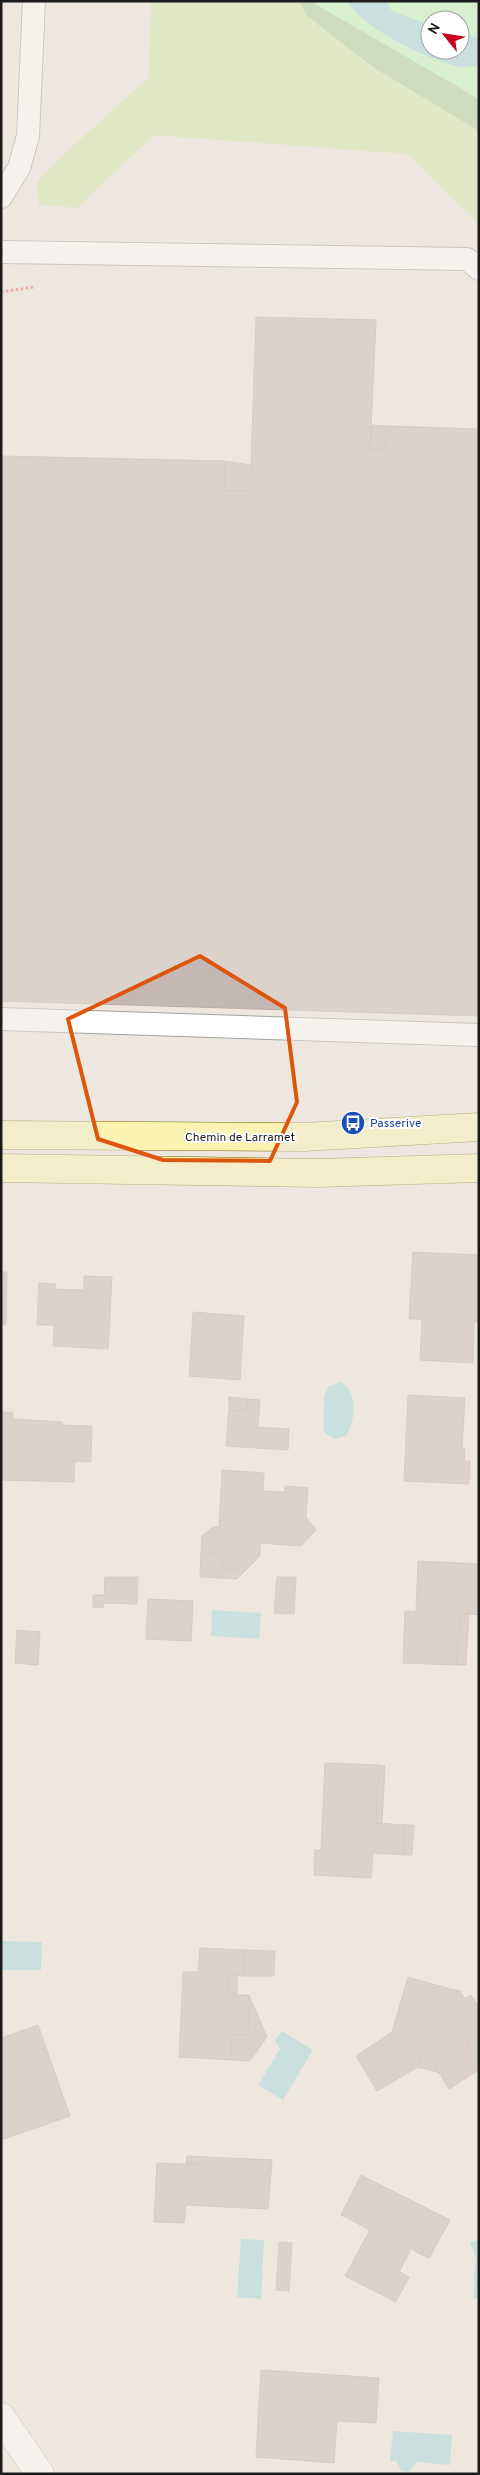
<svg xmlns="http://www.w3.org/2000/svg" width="480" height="2475" viewBox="0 0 480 2475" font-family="Overpass,sans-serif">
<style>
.grass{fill:#d1e9a4}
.forest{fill:#aece94}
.park{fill:#bffabb;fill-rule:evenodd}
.water{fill:#9fd8dc}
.building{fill:#c5b8b4;stroke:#bfaba3}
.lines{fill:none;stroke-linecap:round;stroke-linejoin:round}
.lane-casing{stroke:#a2a2a2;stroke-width:24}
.street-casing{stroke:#a2a2a2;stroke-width:29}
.secondary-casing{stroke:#726d03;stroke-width:29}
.path{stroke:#fc636a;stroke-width:3;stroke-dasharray:2.5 2.5;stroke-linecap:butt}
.lane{stroke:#fff;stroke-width:22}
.street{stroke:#fff;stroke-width:28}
.secondary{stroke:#faf3b1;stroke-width:28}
.marked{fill:none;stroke:#de560d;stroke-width:4;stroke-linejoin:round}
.labels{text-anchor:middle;stroke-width:4;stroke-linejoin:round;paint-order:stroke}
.transit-label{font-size:12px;fill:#164399;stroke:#fff;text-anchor:start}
.street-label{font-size:12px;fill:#1b1b1b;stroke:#fff}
</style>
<rect width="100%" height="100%" fill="#ede7e0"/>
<path class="grass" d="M151 1H299L307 16 373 68 479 131V224L408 154 154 135 77 208 39 205 37 182 62 156 149 77Z"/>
<path class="forest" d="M299 1H427L460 20H430V50H460V20L479 31V131L374 68 307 16Z"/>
<path class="park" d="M314 1H479V99L315 4ZM430 20H460V50H430Z"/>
<g class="water">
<path d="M347 1H386L392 11 430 25V50H460V33L479 38V66C470 66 460 68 452 65 421 56 363 28 347 1Z"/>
<path d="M340 1382C358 1390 356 1421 346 1436L335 1439 326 1434 323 1430 324 1396 329 1386Z"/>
<path d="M212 1610 261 1613 259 1639 211 1636Z"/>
<path d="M1 1941 42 1942 41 1970H1Z"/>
<path d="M282 2031 313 2050 283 2100 258 2085 280 2049 275 2041Z"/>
<path d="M241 2239 264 2240 261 2299 237 2297Z"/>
<path d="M479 2239V2299L473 2298 476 2257 470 2243Z"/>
<path d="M393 2431 452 2435 450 2465 416 2462 410 2472 401 2471 396 2461H390Z"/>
</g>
<g class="building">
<path d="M256 317 376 320 370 450H386L387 426 479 429V1016L1 1001V456L225 461 224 491H250Z"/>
<path d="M372 425 387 426 386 450H370Z"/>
<path d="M225 461 251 465 250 491H224Z"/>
<path d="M413 1252 479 1255V1322H474L473 1363 420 1360 422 1319H409Z"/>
<path d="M1 1272H7L6 1325H1Z"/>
<path d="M84 1276 112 1277 108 1349 53 1346 54 1325H37L39 1283 56 1284 55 1289 84 1290Z"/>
<path d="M193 1312 244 1316 240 1380 189 1376Z"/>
<path d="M408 1395 465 1398 462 1448 465 1449 464 1461H470L469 1484 404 1481Z"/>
<path d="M229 1397 247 1399V1411L229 1410Z"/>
<path d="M247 1399 260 1400 258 1427 289 1429 288 1450 226 1446 229 1410 247 1411Z"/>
<path d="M1 1412 13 1413V1419L62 1422V1425L92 1426 91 1462 75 1461 74 1482 1 1480Z"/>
<path d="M222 1470 264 1473 263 1491 285 1492V1486L308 1488 306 1517 316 1530 301 1546 260 1543V1556L245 1571 221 1569 223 1554 201 1553 202 1536 213 1527H219Z"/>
<path d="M201 1553 223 1554 221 1569 245 1571 237 1579 200 1577Z"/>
<path d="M418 1561 479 1564V1605H469V1614H460L457 1665 403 1663 405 1611 416 1612Z"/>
<path d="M105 1577H138L137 1604 103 1603V1608L93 1607V1595H104Z"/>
<path d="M277 1577H296L294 1614 274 1613Z"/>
<path d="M148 1599 193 1601 191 1641 146 1639Z"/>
<path d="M469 1605H479V1615L469 1614Z"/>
<path d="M460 1614H469L466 1665H457Z"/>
<path d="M17 1630 40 1632 38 1665 15 1663Z"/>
<path d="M325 1763 379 1765 376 1823 405 1825 403 1855 373 1853 371 1878 314 1875 315 1850H321Z"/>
<path d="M379 1765 385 1766 382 1824 376 1823Z"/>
<path d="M405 1825H414L412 1855H403Z"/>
<path d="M200 1948 245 1950 244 1976 229 1975 228 1995H249L248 2035H232V2060L179 2057 183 1972H198Z"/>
<path d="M245 1950 275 1951 274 1976H244Z"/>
<path d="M229 1975H237V1996L228 1995Z"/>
<path d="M408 1977 429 1983 437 1995 447 1988 460 1991 465 1999 471 1995 479 2007V2035L470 2040 465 2057 474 2073 449 2089 432 2061 420 2057 418 2067 377 2091 356 2056 392 2032Z"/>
<path d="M429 1983 444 1987 447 1988 437 1995Z"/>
<path d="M249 1995 267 2037 250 2061 232 2060V2035H248Z"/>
<path d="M38 2025 70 2116 1 2140V2038Z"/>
<path d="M479 2035V2069L474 2073 465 2057 470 2040Z"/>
<path d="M420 2057 432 2061 440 2073 418 2067Z"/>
<path d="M187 2156 207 2157 206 2165 186 2164Z"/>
<path d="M207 2157 272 2160 268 2209 186 2205 184 2223 154 2222 157 2163 206 2165Z"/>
<path d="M361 2175 434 2212 430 2219 427 2218 420 2231 430 2237 422 2255 411 2249 386 2297 345 2276 370 2230 341 2215Z"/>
<path d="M434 2212 450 2220 429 2258 422 2255 430 2237 420 2231 427 2218 430 2219Z"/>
<path d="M279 2242 292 2243 289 2291 276 2290Z"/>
<path d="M399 2271 409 2277 396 2302 386 2297Z"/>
<path d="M261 2370 379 2378 376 2423 337 2421 334 2463 256 2457Z"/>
</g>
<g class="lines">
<g class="lane-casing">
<g id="lane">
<path d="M1 197 19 168 28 136 34 1"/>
<path d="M1 252 467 259 479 269"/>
<path d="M1 1019 479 1035"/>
</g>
</g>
<g class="street-casing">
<path id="street" d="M1 2417 40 2474"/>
</g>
<g class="secondary-casing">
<g id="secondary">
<path d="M1 1135 304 1137 479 1127"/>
<path d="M1 1168 318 1173 479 1168"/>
</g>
</g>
<path class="path" d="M1 292 34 287"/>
<use href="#lane" class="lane"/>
<use href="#street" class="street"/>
<use href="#secondary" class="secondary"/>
</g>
<path d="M0 0H480V2475H0ZM200 956 285 1008 297 1102 270 1161 163 1160 98 1139 68 1019Z" fill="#ede7e0" fill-opacity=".55" fill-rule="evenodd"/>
<path class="marked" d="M200 956 285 1008 297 1102 270 1161 163 1160 98 1139 68 1019Z"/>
<defs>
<g id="bus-disc" transform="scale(1.25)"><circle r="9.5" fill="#1a4fb4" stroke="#fff"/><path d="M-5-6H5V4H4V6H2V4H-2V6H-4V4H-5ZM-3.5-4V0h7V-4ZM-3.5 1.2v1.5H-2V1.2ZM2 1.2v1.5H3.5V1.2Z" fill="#fff"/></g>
</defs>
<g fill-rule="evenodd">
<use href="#bus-disc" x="353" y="1123"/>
</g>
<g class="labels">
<g class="transit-label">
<text x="370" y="1127">Passerive</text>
</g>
<g class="street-label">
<text x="240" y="1141">Chemin de Larramet</text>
</g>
</g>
<rect width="480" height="2475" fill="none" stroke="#1b1b1b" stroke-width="5"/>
<g transform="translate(445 35) rotate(300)"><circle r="24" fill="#ffffff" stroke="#a4a4a4"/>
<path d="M0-4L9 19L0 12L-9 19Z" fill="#c7001e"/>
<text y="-8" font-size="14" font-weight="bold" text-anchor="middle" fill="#1b1b1b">N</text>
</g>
</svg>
